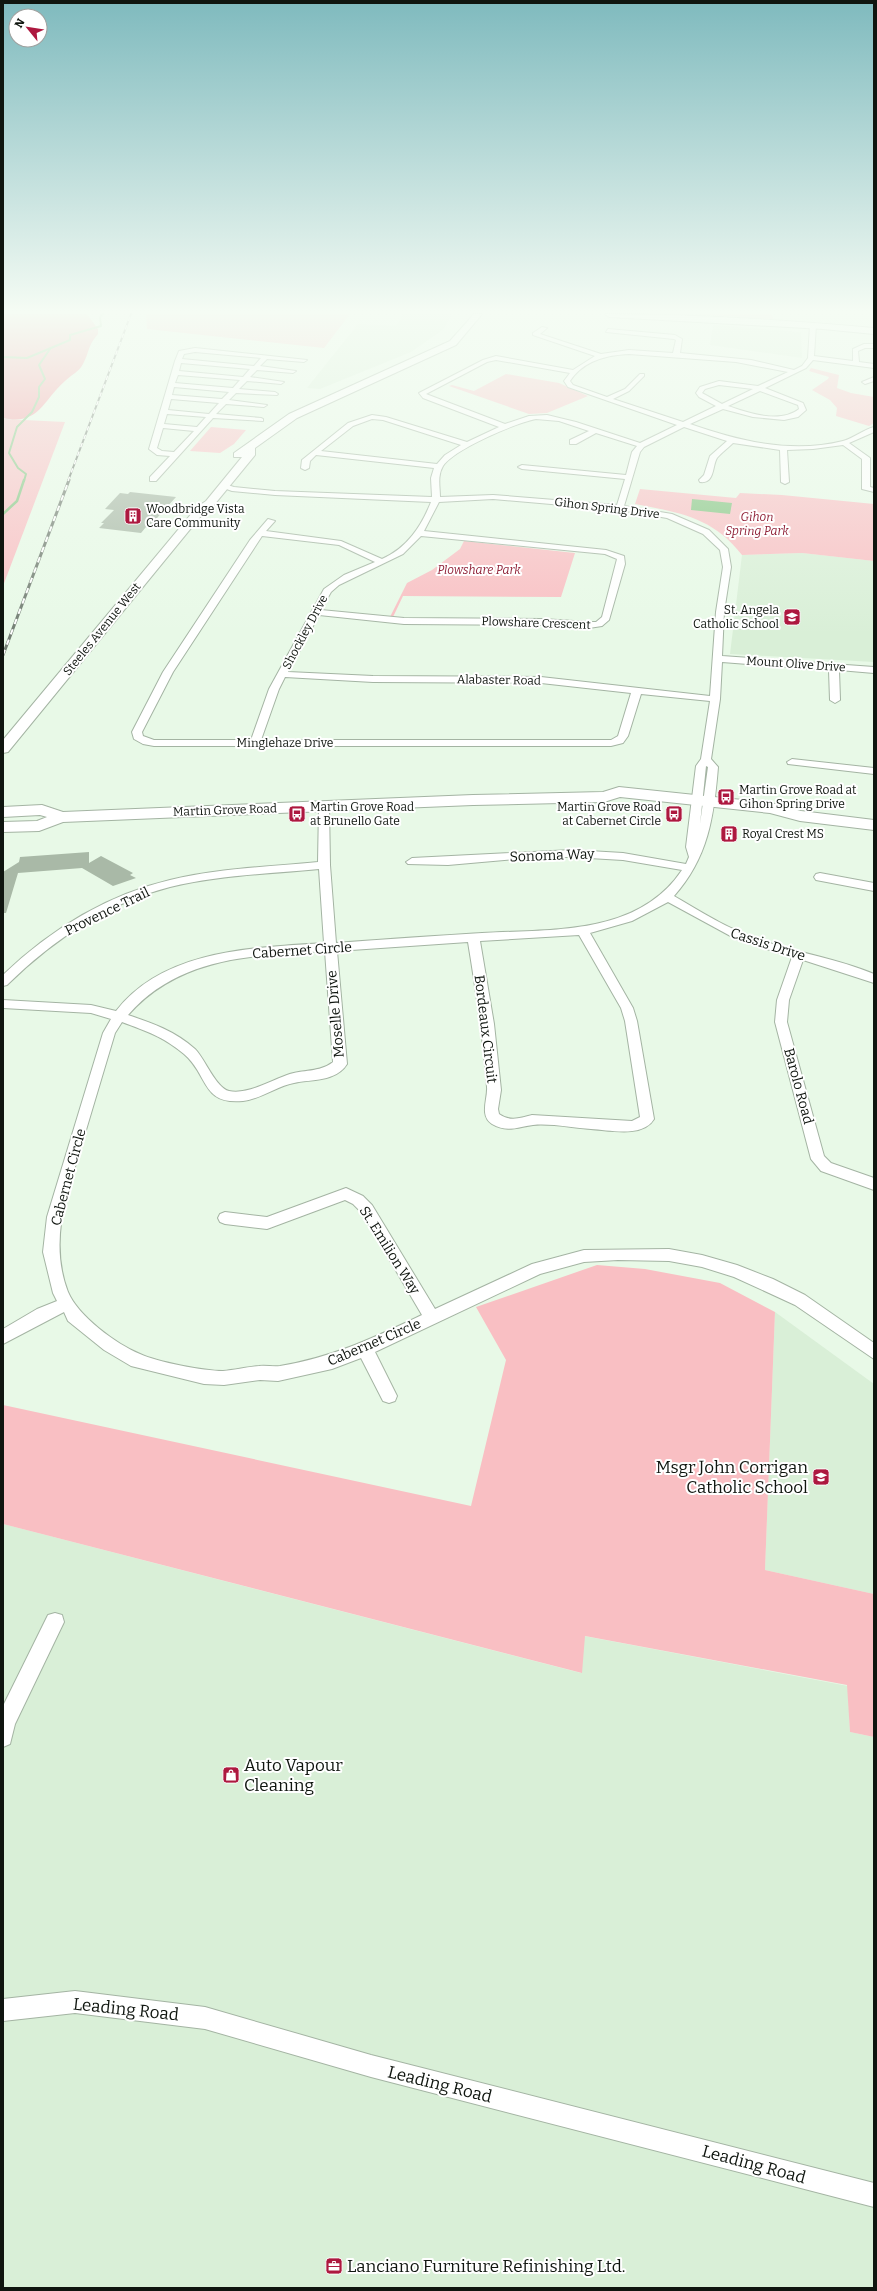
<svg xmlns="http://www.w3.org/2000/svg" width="877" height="2291" viewBox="0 0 877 2291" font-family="Bitter,serif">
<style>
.built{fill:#d9efd7}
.green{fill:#f9bfc3}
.forest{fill:#f597a0}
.water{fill:#83c380}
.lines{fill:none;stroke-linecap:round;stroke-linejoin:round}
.stream-far1{stroke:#83c380;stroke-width:2}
.stream{stroke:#83c380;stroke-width:2.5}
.building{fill:#a9b9a7}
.street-casing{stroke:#a4b4a3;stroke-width:2}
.secondary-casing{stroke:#a4b4a3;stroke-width:2}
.street{fill:#fff;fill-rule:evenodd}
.secondary{fill:#fff;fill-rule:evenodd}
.rail-far1-casing{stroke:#737e73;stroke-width:2}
.rail-casing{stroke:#737e73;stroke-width:3}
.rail-far1{stroke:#fff;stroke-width:1.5;stroke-dasharray:4.5;stroke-linecap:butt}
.rail{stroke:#fff;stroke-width:2;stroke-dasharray:5.5;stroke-linecap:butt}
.labels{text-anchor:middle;stroke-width:4;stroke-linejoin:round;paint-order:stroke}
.far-street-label{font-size:12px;fill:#0f150f;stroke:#fff}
.far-poi-label{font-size:12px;fill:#0f150f;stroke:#fff;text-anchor:start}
.far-park-label{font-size:12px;font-style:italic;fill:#902339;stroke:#fff}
.street-label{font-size:14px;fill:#0f150f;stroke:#fff}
.near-poi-label{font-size:17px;fill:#0f150f;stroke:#fff;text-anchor:start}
.near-street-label{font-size:17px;fill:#0f150f;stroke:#fff}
</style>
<rect width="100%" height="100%" fill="#e8f9e7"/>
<g class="built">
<path d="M404 314H452L444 329 411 352 320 389 307 388 358 324 396 326Z"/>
<path d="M713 325 801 332 802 358 710 345Z"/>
<path d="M802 553 874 561V662L730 654 742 555Z"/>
<path d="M775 1312 874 1384V1594L765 1570Z"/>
<path d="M3 1524 581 1673 584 1636 848 1686 850 1732 874 1737V2288H3Z"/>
</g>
<g class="green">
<path d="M146 314H350L324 348 147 329Z"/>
<path d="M694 314H772L773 319Z"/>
<path d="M811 368 839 375 837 388 851 393 874 397V423L869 426 836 416 837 408 830 400 812 390 828 379 829 377 809 371Z"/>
<path d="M506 374 559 383 588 396 547 413 529 414 449 386 452 385 474 391Z"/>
<path d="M3 419 65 422 3 586Z"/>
<path d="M211 427 246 430 234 444 220 453 190 451Z"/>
<path d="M640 489 736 498 740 493 782 495 874 504V561L802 553 742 555C712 517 681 513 635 504Z"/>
<path d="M464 541 575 553 561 597 403 596 393 617H390L407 583 432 570 460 549Z"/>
<path d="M597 1265 645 1269 720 1283 775 1312 765 1570 874 1594V1737L850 1732 847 1685 585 1636 582 1673 3 1524V1405L471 1506 506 1360 476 1307Z"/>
</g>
<path class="forest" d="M3 314H87L98 329V334C87 347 90 351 83 364 79 372 71 375 65 381 43 400 39 426 3 418Z"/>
<path class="water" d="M692 499 732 503 730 514 691 510Z"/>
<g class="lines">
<g class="stream-far1">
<path d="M3 357 27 358 70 340V335L101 326 100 317 103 314"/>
<path d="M24 481 26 474 18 468 9 453 17 427 32 412 39 397V387L45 379 39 365 50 349"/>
</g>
<path class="stream" d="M3 514 17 501 24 480"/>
</g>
<g class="building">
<path d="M130 492 176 497 148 528 146 527 141 533 99 528 104 523H101L114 510 105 509 120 493 128 494Z"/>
<path d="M89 852V863L101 856 133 873 130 875 136 878 113 886 82 868 18 873 6 913H3V872L19 862 20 857Z"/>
</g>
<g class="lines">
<g class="street-casing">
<g id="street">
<path d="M813 323 816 325 814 356 853 361V349L864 344H874V348H865L858 351 859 362 874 364V368L813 360 806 368 765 388 803 403 806 410 798 417 784 420 753 417 723 409 690 424C739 441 791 454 843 441 854 438 863 430 874 427V432L849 443 870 458V487L874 488V492L862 489V459L843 445 813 449 787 450 789 482 785 484 781 482 780 450 733 443C728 448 721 453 717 458 712 466 715 484 700 482L699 480 704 475 710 456 727 441 684 427 644 447 640 452 624 506 672 514 709 530 728 549 731 567 724 612 722 656 874 667V673L839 670 840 700 835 703 830 700 829 670 722 662 720 699 711 759 718 767C714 817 708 858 674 896 701 912 728 929 758 939 796 953 836 958 874 974V983L803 960 789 1000 787 1022 824 1156 831 1163 874 1178V1190L821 1171 811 1159 775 1022 777 1000 792 957 736 939 668 902 632 921 590 933 633 1008 637 1021 654 1119C643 1138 609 1130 591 1129 574 1128 550 1123 533 1125 518 1127 507 1133 492 1124 479 1115 488 1099 487 1087 483 1038 476 990 468 942L337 951 347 1064C336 1082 312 1079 294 1083 277 1086 261 1099 243 1101 201 1105 209 1075 184 1054 162 1036 148 1032 122 1022L115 1033 66 1197C58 1229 56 1261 68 1292 78 1316 116 1344 140 1354 157 1362 204 1371 223 1371 235 1370 247 1367 259 1366 266 1365 273 1367 280 1366 334 1357 373 1338 422 1315L362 1213 353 1204 345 1200 267 1229 225 1224 220 1222 218 1218 220 1214 225 1212 267 1217 346 1188 363 1196 372 1205 435 1309 532 1264 584 1250 669 1249 702 1255 737 1265 773 1279 805 1295 874 1343V1359L795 1305 734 1277 702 1267 669 1261 618 1260 584 1262 540 1274 375 1352 397 1396 395 1401 389 1403 383 1401 361 1358 332 1369 278 1381 260 1380 224 1385 204 1384 131 1366 104 1350 68 1321 64 1312 3 1344V1329L37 1309 57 1301 53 1293 43 1252 47 1217 103 1033 111 1019 91 1013 3 1008V1000L91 1005 116 1011C164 949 253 948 324 943L319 869C269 874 219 875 170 887 107 903 53 940 7 985L3 986V975C50 930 107 895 170 880 219 868 269 867 318 862L319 807 324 804 329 807 330 865 336 943C385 939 434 936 482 933 552 929 638 936 682 870L623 860 572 857H537L448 865 408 864 406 862 412 858 572 850 623 853 686 864 689 857 686 847 696 766 701 759 710 701 641 694 628 736 623 743 611 746H154L143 744 134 739 132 732 163 672 250 540 268 519 275 521 266 531 341 541 382 559C407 548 421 527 431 502L275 495 232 491 221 487V483L234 487 275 491 432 497 431 478 434 468 316 455 310 461 309 468 305 470 301 468 302 460 348 423 372 415 386 417 467 442 499 427 423 398 419 393 483 360 496 356 573 370 595 356 533 335V333L542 327 547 328 540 334 601 354 629 350 673 353 676 340 674 339 606 332 608 329 675 335 682 339 680 353 751 360 794 370 802 366 808 358 810 325ZM629 354 736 362 788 372 758 386 719 381 700 387 696 393 699 397 716 406 683 422 613 399 629 391 644 376V374H640L625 389 607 397 573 385 570 381C583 361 606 355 629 354ZM496 360 570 373 564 381 568 387 677 425 640 443 576 422 547 415 529 416 505 424 426 394 487 362ZM719 385 753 389 722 404 702 393 705 389ZM760 391 798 405 799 409C780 424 749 413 728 406ZM372 419 383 420 461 445 445 455 437 464 321 451 353 426ZM536 419 559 421 589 431 570 440V444H576L596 433 637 446 632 452 626 475 522 465 518 467 522 469 625 479 617 505 493 495 440 497C440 487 437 476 443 466 454 449 516 423 536 419ZM493 499 620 510 667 518 703 534 720 550 723 567 716 612 710 696 541 677 373 676 288 672 319 615 404 624 542 625 589 628 602 626 609 620 625 564 624 556 606 550 424 531 439 502ZM262 536 339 545 375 562 344 575 324 589 269 689 251 740H154L143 736 142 732 173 672ZM421 536 605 554 617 559 602 617 596 622H589L542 619 404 618 321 610 331 592 339 585 403 554ZM285 677 373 682 541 683 631 693 618 736 611 740H261L279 689ZM706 766 708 767 700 824ZM579 935 621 1008 625 1021 640 1117 632 1121 532 1115C520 1118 510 1122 499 1114L498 1109 501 1090 494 1024 480 941ZM325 951 333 1062C319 1073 303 1069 287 1075 270 1081 247 1095 229 1091 216 1088 205 1059 195 1049 175 1031 152 1023 128 1015 180 956 252 956 325 951Z"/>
<path d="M195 348 307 360 304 362 267 359 260 366 296 371 293 373 257 370 250 377 284 382 281 384 247 381 239 389 275 392 278 394 277 395 236 393 229 400 267 405 264 407 226 404 216 414 261 418 263 419V421L213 418 156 481H150V477L170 456 157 455 149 449 175 361 179 351ZM195 352 261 358 254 366 182 359 184 354ZM181 363 250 369 243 377 179 371ZM178 375 240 380 233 388 175 383ZM174 387 229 392 222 399 172 395ZM171 399 219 403 209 414 168 410ZM167 414 206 417 197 427 164 424ZM163 428 194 431 174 452 162 451 157 448Z"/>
<path d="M874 377V381L865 384 862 382Z"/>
<path d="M792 759 874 768V774L788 764 787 762Z"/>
<path d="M820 873 874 883V891L816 880 814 877 816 874Z"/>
<path d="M55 1613 62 1615 64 1622 15 1724 10 1744 3 1747V1706L48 1615Z"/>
<path d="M75 1991 205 2007 371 2055 874 2183V2207L371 2077 205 2029 75 2013 3 2021V1999Z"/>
</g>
</g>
<g class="secondary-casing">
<g id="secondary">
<path d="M474 314H482L456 345 297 418 255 448V455L214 505 205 511 8 752 3 753V740L197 507 206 501 242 457H234V453L289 414 450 341Z"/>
<path d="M605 314C694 314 785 320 874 328V334L823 329 609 317Z"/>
<path d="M619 787 771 803 801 811 874 820V830L800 821 770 813 620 797 604 802 473 805 63 822 39 831 3 832V822L37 821 47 817 40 815 3 817V807L42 805 63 812 473 795 603 792Z"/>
</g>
</g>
<use href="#street" class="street"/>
<use href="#secondary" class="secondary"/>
<g class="rail-far1-casing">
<path id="rail-far1" d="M68 481 131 314"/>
</g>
<g class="rail-casing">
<path id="rail" d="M3 655 69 480"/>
</g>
<use href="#rail-far1" class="rail-far1"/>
<use href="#rail" class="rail"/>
</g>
<linearGradient id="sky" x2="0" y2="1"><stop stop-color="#7fbabe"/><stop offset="0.49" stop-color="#f5fcf4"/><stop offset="1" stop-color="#f5fcf4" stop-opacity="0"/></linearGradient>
<rect width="877" height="635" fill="url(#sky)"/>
<defs>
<g id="building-square" transform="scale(0.9)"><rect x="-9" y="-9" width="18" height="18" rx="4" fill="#ad183f" stroke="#fff"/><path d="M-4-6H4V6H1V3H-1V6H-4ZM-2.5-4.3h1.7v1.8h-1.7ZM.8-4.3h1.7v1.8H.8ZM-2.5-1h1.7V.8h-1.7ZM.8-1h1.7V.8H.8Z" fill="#fff"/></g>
<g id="school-square" transform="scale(0.9)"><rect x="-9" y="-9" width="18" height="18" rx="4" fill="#ad183f" stroke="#fff"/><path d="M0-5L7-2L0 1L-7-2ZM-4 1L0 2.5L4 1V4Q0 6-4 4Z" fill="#fff"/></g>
<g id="bus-square" transform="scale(0.9)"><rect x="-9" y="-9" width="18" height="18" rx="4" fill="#ad183f" stroke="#fff"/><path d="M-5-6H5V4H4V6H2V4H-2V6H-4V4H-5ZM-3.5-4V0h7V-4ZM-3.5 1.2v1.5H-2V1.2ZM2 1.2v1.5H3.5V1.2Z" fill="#fff"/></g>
<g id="shop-square" transform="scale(0.9)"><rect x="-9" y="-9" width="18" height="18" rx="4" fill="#ad183f" stroke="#fff"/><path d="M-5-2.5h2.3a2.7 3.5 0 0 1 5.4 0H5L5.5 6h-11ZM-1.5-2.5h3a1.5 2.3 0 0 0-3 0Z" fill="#fff"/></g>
<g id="office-square" transform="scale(0.9)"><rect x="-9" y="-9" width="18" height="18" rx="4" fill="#ad183f" stroke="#fff"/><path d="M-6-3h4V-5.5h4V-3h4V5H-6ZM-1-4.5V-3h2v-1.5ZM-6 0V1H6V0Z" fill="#fff"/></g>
</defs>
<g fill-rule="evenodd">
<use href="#building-square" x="133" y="516"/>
<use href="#school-square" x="792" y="617"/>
<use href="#bus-square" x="726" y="797"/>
<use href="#bus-square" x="297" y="814"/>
<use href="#bus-square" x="674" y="814"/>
<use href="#building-square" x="729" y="834"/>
<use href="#school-square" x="821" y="1477"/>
<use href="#shop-square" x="231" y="1775"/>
<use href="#office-square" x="334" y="2266"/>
</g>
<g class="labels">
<g class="far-street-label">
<text transform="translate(607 508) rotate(7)" y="4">Gihon Spring Drive</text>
<text transform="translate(536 623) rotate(2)" y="4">Plowshare Crescent</text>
<text transform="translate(102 629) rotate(-51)" y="4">Steeles Avenue West</text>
<text transform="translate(305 632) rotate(-62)" y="4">Shockley Drive</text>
<text transform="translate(796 664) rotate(4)" y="4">Mount Olive Drive</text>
<text transform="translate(499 680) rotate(1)" y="4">Alabaster Road</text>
<text x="285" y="747">Minglehaze Drive</text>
<text transform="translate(225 810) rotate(-2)" y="4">Martin Grove Road</text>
</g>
<g class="far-poi-label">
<text x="146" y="513">Woodbridge Vista<tspan x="146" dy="14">Care Community</tspan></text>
<text x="779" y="614" text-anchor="end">St. Angela<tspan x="779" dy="14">Catholic School</tspan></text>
<text x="739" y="794">Martin Grove Road at<tspan x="739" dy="14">Gihon Spring Drive</tspan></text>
<text x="310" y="811">Martin Grove Road<tspan x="310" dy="14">at Brunello Gate</tspan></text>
<text x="661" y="811" text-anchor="end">Martin Grove Road<tspan x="661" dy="14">at Cabernet Circle</tspan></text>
<text x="742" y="838">Royal Crest MS</text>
</g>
<g class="far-park-label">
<text x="757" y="521">Gihon<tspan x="757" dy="14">Spring Park</tspan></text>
<text x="479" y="574">Plowshare Park</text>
</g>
<g class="street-label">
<text transform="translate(552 855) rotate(-2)" y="5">Sonoma Way</text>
<text transform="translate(107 911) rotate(-26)" y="5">Provence Trail</text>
<text transform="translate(768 944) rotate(18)" y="5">Cassis Drive</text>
<text transform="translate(302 950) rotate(-4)" y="5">Cabernet Circle</text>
<text transform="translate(335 1014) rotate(-95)" y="5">Moselle Drive</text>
<text transform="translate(486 1029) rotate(83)" y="5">Bordeaux Circuit</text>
<text transform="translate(799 1086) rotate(75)" y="5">Barolo Road</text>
<text transform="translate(68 1177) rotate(-75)" y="5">Cabernet Circle</text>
<text transform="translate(390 1250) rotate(58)" y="5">St. Emilion Way</text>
<text transform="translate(374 1342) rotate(-23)" y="5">Cabernet Circle</text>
</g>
<g class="near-poi-label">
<text x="808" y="1473" text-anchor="end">Msgr John Corrigan<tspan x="808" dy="20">Catholic School</tspan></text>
<text x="244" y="1771">Auto Vapour<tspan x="244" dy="20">Cleaning</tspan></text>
<text x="347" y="2272">Lanciano Furniture Refinishing Ltd.</text>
</g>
<g class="near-street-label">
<text transform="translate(126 2009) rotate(6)" y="6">Leading Road</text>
<text transform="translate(440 2084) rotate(14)" y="6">Leading Road</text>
<text transform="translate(754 2164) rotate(15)" y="6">Leading Road</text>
</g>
</g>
<rect width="877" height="2291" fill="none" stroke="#0f150f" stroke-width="8"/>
<g transform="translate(28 28) rotate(300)"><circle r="19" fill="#ffffff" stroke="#9fa19f"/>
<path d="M0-3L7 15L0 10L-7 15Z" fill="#ad183f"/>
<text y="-6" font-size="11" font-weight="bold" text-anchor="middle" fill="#0f150f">N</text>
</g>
</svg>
